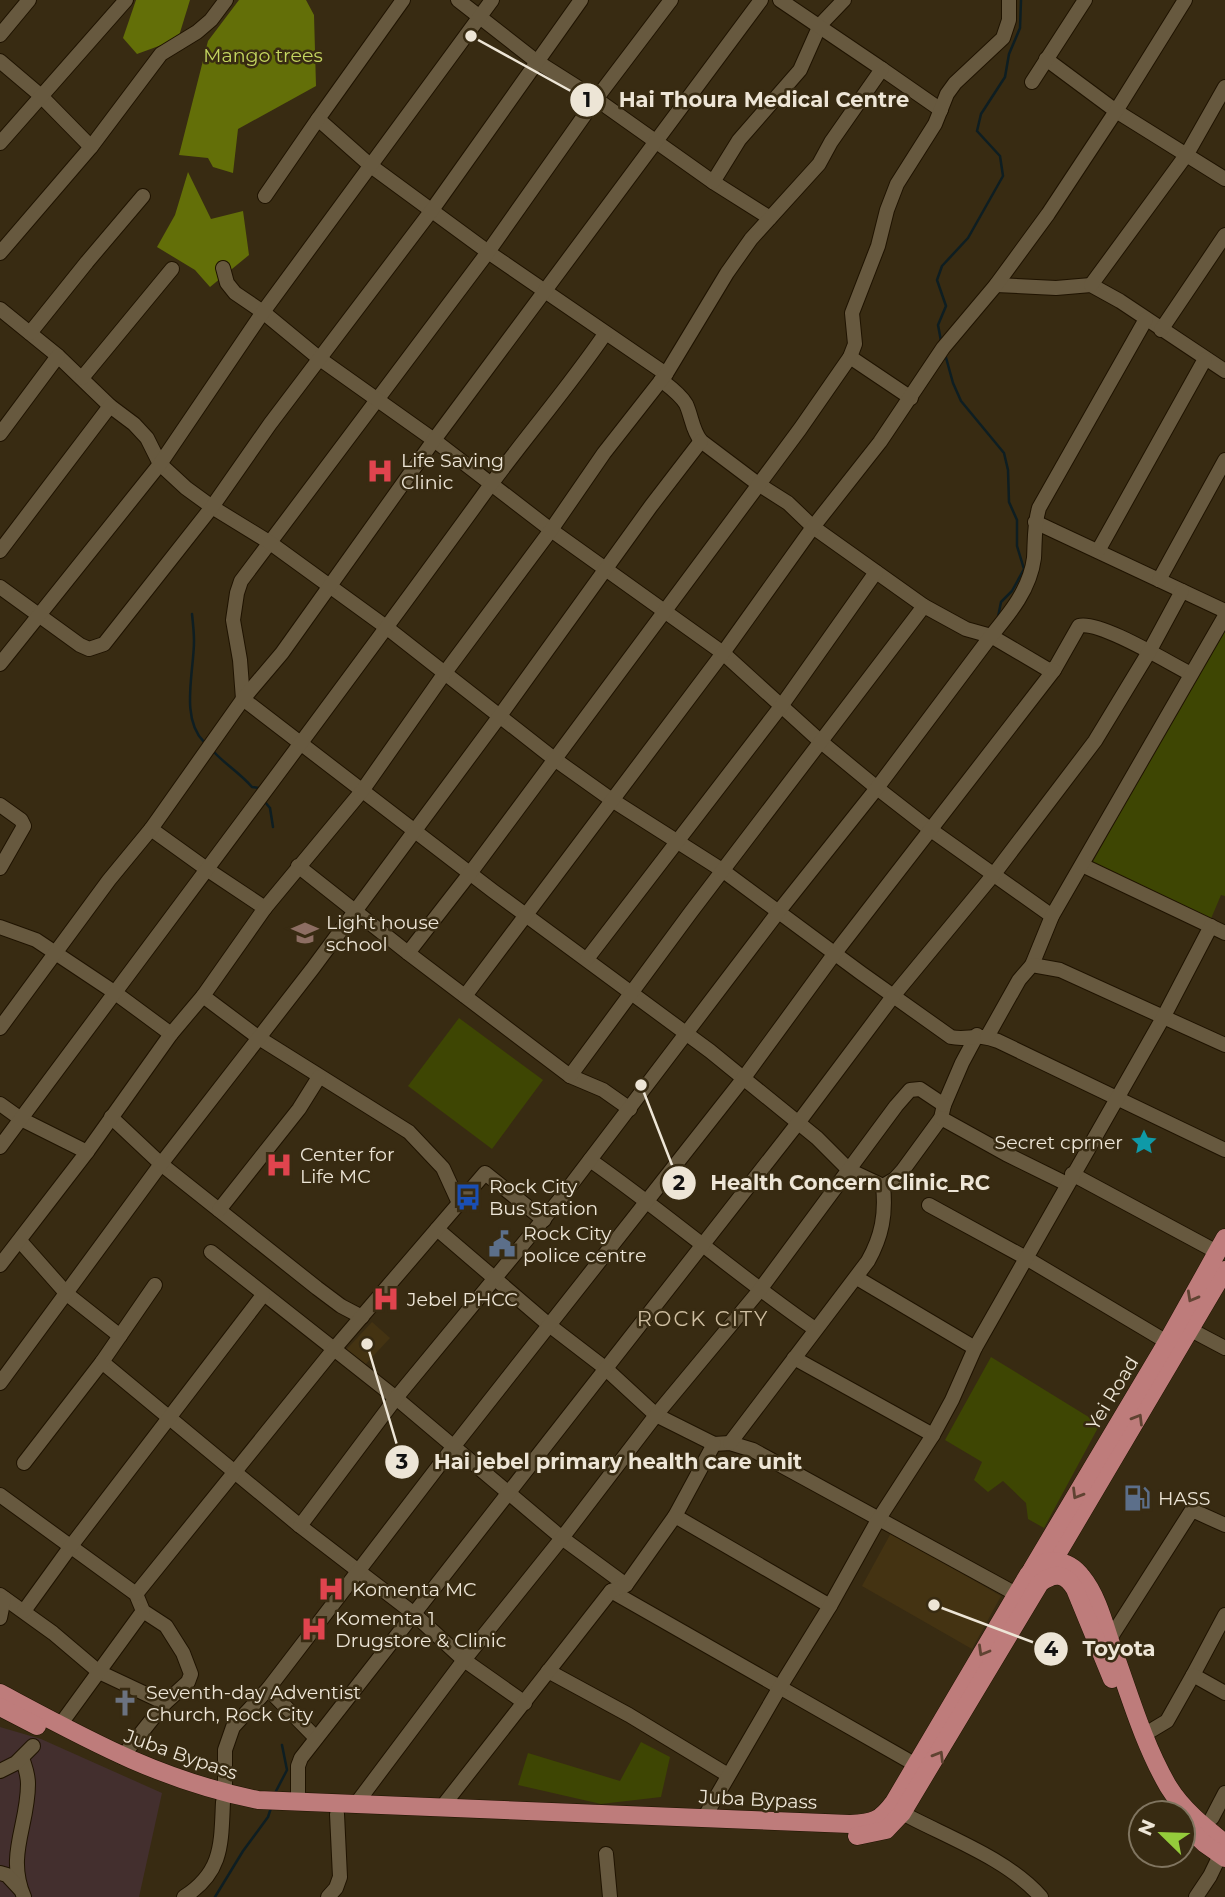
<svg xmlns="http://www.w3.org/2000/svg" width="1225" height="1897" viewBox="0 0 1225 1897" font-family="Montserrat,sans-serif">
<style>
.built{fill:#443312}
.industrial{fill:#432f2e}
.green{fill:#3e4603}
.forest{fill:#636f08}
.lines{fill:none;stroke-linecap:round;stroke-linejoin:round}
.stream{stroke:#0e1e22;stroke-width:2.5}
.minor-casing{stroke:#1f1300;stroke-width:16}
.major-casing{stroke:#1f1300;stroke-width:19}
.minor{stroke:#67593f;stroke-width:14}
.major{stroke:#be7c7b;stroke-width:18}
.oneway{stroke:#604332}
.labels{text-anchor:middle;stroke-width:5;stroke-linejoin:round;paint-order:stroke}
.park-label{font-size:19px;fill:#c4d660;stroke:#382b12}
.poi-label{font-size:19px;fill:#ede5d6;stroke:#382b12;text-anchor:start}
.street-label{font-size:19px;fill:#ede5d6;stroke:#382b12}
.neighbourhood-label{font-size:21px;letter-spacing:2px;fill:#cebea1;stroke:#382b12}
.leader{fill:none;stroke:#ede5d6;stroke-width:2.5}
.callout-dot{fill:#ede5d6;stroke:#382b12;stroke-width:2.5}
.mark-label{font-size:21px;text-anchor:middle;font-weight:bold;fill:#111}
.callout-label{font-size:21px;text-anchor:middle;font-weight:bold;fill:#ede5d6;stroke:#382b12;stroke-width:5;stroke-linejoin:round;paint-order:stroke}
</style>
<rect width="100%" height="100%" fill="#382b12"/>
<g class="built">
<path d="M372 1322 390 1338 363 1367 345 1351Z"/>
<path d="M891 1533 1001 1596 972 1649 862 1586Z"/>
</g>
<path class="industrial" d="M0 1727 41 1739 162 1793 139 1897H0Z"/>
<g class="green">
<path d="M1225 622V896L1221 895 1210 921 1091 865Z"/>
<path d="M459 1018 543 1080 492 1149 408 1086Z"/>
<path d="M991 1357 1100 1424 1044 1528 1028 1519 1026 1503 1003 1481 988 1492 974 1480 982 1462 945 1440Z"/>
<path d="M641 1742 670 1757 661 1797 601 1804 518 1785 528 1753 620 1781Z"/>
</g>
<g class="forest">
<path d="M136 0H190L178 39 137 54 123 38Z"/>
<path d="M239 0H306L314 15 316 86 238 129 233 173 213 167 208 158 179 155 208 41Z"/>
<path d="M188 172 211 219 243 211 249 255 210 287 195 270 157 247 175 215Z"/>
</g>
<g class="lines">
<g class="stream">
<path d="M941 341 938 325 946 306 937 280 942 266 968 238 1003 176 1000 156 977 131 981 114 1005 77 1009 54 1020 28 1021 0"/>
<path d="M945 354 953 383 961 401 1004 453 1008 470 1009 502 1017 520V546L1024 569 1012 591 1001 602 998 617"/>
<path d="M192 614C193 623 194 632 194 641 194 672 180 718 204 742"/>
<path d="M214 752C226 765 240 773 252 787L259 788"/>
<path d="M265 802 270 808 273 827"/>
<path d="M274 1795 287 1770 282 1745"/>
<path d="M215 1897 243 1851 268 1817 271 1808"/>
</g>
<g class="minor-casing">
<g id="minor">
<path d="M403 0 318 119 371 166 488 252 666 374"/>
<path d="M458 0 536 61 596 99 713 182 770 218"/>
<path d="M671 0 596 99 488 252 241 581 237 593 233 620 240 660 243 699 493 891 710 1051 817 1138 849 1170 883 1186 895 1179 903 1170 941 1118 944 1105 962 1063 977 1035"/>
<path d="M0 35 29 0"/>
<path d="M1046 59 1116 111 1225 179"/>
<path d="M0 61 40 95 91 147"/>
<path d="M882 69 941 110"/>
<path d="M1032 82 1085 0"/>
<path d="M0 143 126 0"/>
<path d="M713 182 739 140 800 70 820 25 844 0"/>
<path d="M265 196 318 119"/>
<path d="M0 253 91 147 161 54 197 32 211 20 226 0"/>
<path d="M223 268 227 283 235 293 263 312 320 359 434 440 551 530 723 653 820 741 877 788 931 830 1052 916"/>
<path d="M996 285 1056 288 1091 285 1120 301 1225 371"/>
<path d="M1091 285 1187 154 1225 87"/>
<path d="M0 309 58 356 110 406 134 424 147 438 160 464 186 488 212 507 269 542 386 627 553 758 612 800 722 870 861 973 951 1037C969 1041 976 1032 998 1041L1225 1150"/>
<path d="M1161 330 1225 235"/>
<path d="M30 333 87 262 143 196"/>
<path d="M850 357 911 398"/>
<path d="M82 378 172 269"/>
<path d="M661 380C670 387 680 394 686 404 692 417 692 430 701 441L758 484 788 503 813 527 924 606 966 629 991 636 1047 669 1054 670 1079 626C1099 620 1169 663 1191 674"/>
<path d="M0 434 58 356"/>
<path d="M1035 522 1225 611"/>
<path d="M0 551 110 406"/>
<path d="M1098 551 1205 359"/>
<path d="M1159 580 1225 460"/>
<path d="M0 587 80 645 89 649 104 644 212 507 270 424 432 210 581 0"/>
<path d="M0 664 160 464 263 312 492 0"/>
<path d="M0 805 21 820 24 826 0 868"/>
<path d="M151 829 208 870 265 908"/>
<path d="M1082 865 1225 933"/>
<path d="M298 866 408 953 570 1076 603 1090 630 1109"/>
<path d="M0 927 36 940 114 992 171 1034"/>
<path d="M408 953 471 872 800 429 850 357 855 344 852 313 878 246 887 210 897 184 935 124 947 94 955 83 1003 38 1009 20V0"/>
<path d="M587 959 782 705 876 572"/>
<path d="M1032 965 1052 916 1225 616"/>
<path d="M203 996 259 1038 409 1132 443 1168 459 1203"/>
<path d="M465 996 723 653 813 527 880 442 943 348 996 285 1048 214 1116 111 1185 0"/>
<path d="M0 1028 109 880 151 829 243 699 282 653 434 440 761 0"/>
<path d="M987 1037 1019 980 1032 965 1060 970 1225 1045"/>
<path d="M570 1076 691 912 924 606"/>
<path d="M0 1104 21 1119 87 1152"/>
<path d="M111 1117 161 1164 317 1288 341 1306 362 1317"/>
<path d="M941 1118 1006 1154 1067 1184"/>
<path d="M0 1147C160 931 323 716 481 498 521 442 566 391 605 334"/>
<path d="M590 1160C667 1214 738 1276 815 1329"/>
<path d="M1072 1174 1217 1252"/>
<path d="M929 1205 1026 1258 1167 1342"/>
<path d="M219 1210 299 1109 319 1077"/>
<path d="M437 1229 549 1325 605 1368 656 1415 714 1444 730 1443 753 1450 1016 1594"/>
<path d="M20 1241 67 1294 120 1336"/>
<path d="M211 1252 396 1398 562 1538 626 1585"/>
<path d="M0 1265 87 1152 171 1034 203 996 265 908 362 791 444 674 551 530 604 453 666 374 727 273 751 239 819 164 831 142 882 69 780 0"/>
<path d="M857 1278 975 1348"/>
<path d="M1191 1330 1225 1348"/>
<path d="M794 1358 933 1435"/>
<path d="M102 1362 300 1526 413 1613 464 1660 525 1703"/>
<path d="M0 1383 161 1164 313 968 499 717 651 506 701 441"/>
<path d="M730 1443 868 1261C882 1236 886 1214 883 1186"/>
<path d="M24 1463 102 1362 155 1285"/>
<path d="M0 1495 136 1594 143 1611 166 1626 183 1653 191 1674 188 1682 165 1703 122 1757"/>
<path d="M675 1516 830 1606"/>
<path d="M300 1526 396 1398 561 1198 779 911 877 788 991 636C1010 613 1030 589 1034 558 1035 541 1034 525 1039 508L1146 319"/>
<path d="M611 1591 916 1765"/>
<path d="M136 1594 334 1349 485 1173 544 1220"/>
<path d="M0 1595 53 1633 99 1672 165 1703"/>
<path d="M24 1611 71 1546 263 1295"/>
<path d="M0 1618 4 1598"/>
<path d="M1111 1637 1192 1510 1225 1525"/>
<path d="M548 1671 629 1715 728 1775"/>
<path d="M1193 1675 1225 1615"/>
<path d="M268 1689 316 1738"/>
<path d="M60 1725 143 1611"/>
<path d="M1147 1733 1167 1721 1193 1675 1225 1693"/>
<path d="M22 1758C25 1766 28 1776 28 1784 28 1826 6 1855 24 1897"/>
<path d="M0 1771 16 1763 33 1746"/>
<path d="M225 1793V1750L233 1727 268 1689 454 1446 743 1079 835 953 1054 670"/>
<path d="M298 1802V1766L301 1758 798 1123 894 995 994 874 1095 741 1149 652 1182 591"/>
<path d="M356 1804 464 1660 562 1538 656 1415 759 1291 896 1106 910 1090 920 1089 944 1105"/>
<path d="M442 1807 611 1591 626 1585 675 1516 714 1444"/>
<path d="M902 1813C947 1837 1008 1859 1041 1897"/>
<path d="M704 1818 780 1687 830 1606 878 1520 933 1435 952 1400 975 1348 1164 1016 1211 926"/>
<path d="M1212 1818 1225 1793"/>
<path d="M606 1854 610 1897"/>
<path d="M0 1873 7 1875 20 1889"/>
<path d="M184 1897C223 1872 221 1844 223 1802"/>
<path d="M328 1897 336 1888 340 1877 337 1814"/>
<path d="M1196 1897 1210 1876 1224 1847"/>
</g>
</g>
<g class="major-casing">
<g id="major">
<path d="M1049 1568 1225 1270"/>
<path d="M1032 1569 1167 1342 1225 1238"/>
<path d="M0 1693C88 1740 159 1780 258 1800L850 1824C873 1823 880 1821 894 1802L1028 1575C1042 1555 1068 1558 1082 1577 1096 1594 1103 1619 1110 1641 1128 1689 1142 1741 1168 1786 1182 1809 1204 1827 1225 1843"/>
<path d="M0 1707 37 1726"/>
<path d="M1183 1823 1205 1844 1225 1858"/>
<path d="M857 1836 886 1830 902 1813 1040 1583C1055 1572 1065 1573 1075 1589L1112 1679"/>
</g>
</g>
<use href="#minor" class="minor"/>
<use href="#major" class="major"/>
</g>
<defs><path id="oneway-chevron" d="M-2-3.5L2.5 0L-2 3.5" fill="none" stroke-width="1.6" stroke-linecap="round" stroke-linejoin="round" transform="scale(1.75)"/></defs>
<g class="oneway">
<use href="#oneway-chevron" transform="translate(1192 1297) rotate(119)"/>
<use href="#oneway-chevron" transform="translate(1138 1419) rotate(-59)"/>
<use href="#oneway-chevron" transform="translate(1077 1494) rotate(121)"/>
<use href="#oneway-chevron" transform="translate(983 1651) rotate(120)"/>
<use href="#oneway-chevron" transform="translate(939 1756) rotate(-59)"/>
</g>
<defs>
<g id="hospital-bare" transform="scale(2.1)"><path d="M-5-5h3v3.5h4V-5h3V5h-3V1.5h-4V5h-3Z" fill="#e0444e" stroke="#382b12" stroke-width="2.5" paint-order="stroke"/></g>
<g id="school-bare" transform="scale(2.1)"><path d="M0-5L7-2L0 1L-7-2ZM-4 1L0 2.5L4 1V4Q0 6-4 4Z" fill="#8d6e63" stroke="#382b12" stroke-width="2.5" paint-order="stroke"/></g>
<g id="sight-bare" transform="scale(2.1)"><path d="M0-6L1.8-2.2L6-1.7L2.9 1.2L3.7 5.4L0 3.3L-3.7 5.4L-2.9 1.2L-6-1.7L-1.8-2.2Z" fill="#0f9aa8" stroke="#382b12" stroke-width="2.5" paint-order="stroke"/></g>
<g id="bus-bare" transform="scale(2.1)"><path d="M-5-6H5V4H4V6H2V4H-2V6H-4V4H-5ZM-3.5-4V0h7V-4ZM-3.5 1.2v1.5H-2V1.2ZM2 1.2v1.5H3.5V1.2Z" fill="#1a4fb4" stroke="#382b12" stroke-width="2.5" paint-order="stroke"/></g>
<g id="civic-bare" transform="scale(2.1)"><path d="M-.6-6.5H3V-4.5H.6V-3L4-1V1h2V6H-6V1h2V-1L-.6-3ZM-1.2 2.5V6h2.4V2.5Z" fill="#5c6f8a" stroke="#382b12" stroke-width="2.5" paint-order="stroke"/></g>
<g id="fuel-bare" transform="scale(2.1)"><path d="M-5.5-6h7V0h2V4h1.3V-2.5L3-4.5l.8-.8L6-3V5H2.5V1h-1V6h-7ZM-4.2-4.7v3.2H.2V-4.7Z" fill="#5c6f8a" stroke="#382b12" stroke-width="2.5" paint-order="stroke"/></g>
<g id="church-bare" transform="scale(2.1)"><path d="M-1.2-6h2.4v3.5h3.3v2.4h-3.3V6h-2.4V-.1h-3.3v-2.4h3.3Z" fill="#6b7280" stroke="#382b12" stroke-width="2.5" paint-order="stroke"/></g>
</defs>
<g fill-rule="evenodd">
<use href="#hospital-bare" x="380" y="471"/>
<use href="#school-bare" x="305" y="933"/>
<use href="#sight-bare" x="1144" y="1142"/>
<use href="#hospital-bare" x="279" y="1165"/>
<use href="#bus-bare" x="468" y="1197"/>
<use href="#civic-bare" x="502" y="1244"/>
<use href="#hospital-bare" x="386" y="1299"/>
<use href="#fuel-bare" x="1137" y="1498"/>
<use href="#hospital-bare" x="331" y="1589"/>
<use href="#hospital-bare" x="314" y="1629"/>
<use href="#church-bare" x="125" y="1703"/>
</g>
<g class="labels">
<g class="park-label">
<text x="263" y="62">Mango trees</text>
</g>
<g class="poi-label">
<text x="401" y="467">Life Saving<tspan x="401" dy="22">Clinic</tspan></text>
<text x="326" y="929">Light house<tspan x="326" dy="22">school</tspan></text>
<text x="1123" y="1149" text-anchor="end">Secret cprner</text>
<text x="300" y="1161">Center for<tspan x="300" dy="22">Life MC</tspan></text>
<text x="489" y="1193">Rock City<tspan x="489" dy="22">Bus Station</tspan></text>
<text x="523" y="1240">Rock City<tspan x="523" dy="22">police centre</tspan></text>
<text x="407" y="1306">Jebel PHCC</text>
<text x="1158" y="1505">HASS</text>
<text x="352" y="1596">Komenta MC</text>
<text x="335" y="1625">Komenta 1<tspan x="335" dy="22">Drugstore &amp; Clinic</tspan></text>
<text x="146" y="1699">Seventh-day Adventist<tspan x="146" dy="22">Church, Rock City</tspan></text>
</g>
<g class="street-label">
<text transform="translate(1112 1393) rotate(-59)" y="7">Yei Road</text>
<text transform="translate(181 1754) rotate(19)" y="7">Juba Bypass</text>
<text transform="translate(758 1799) rotate(3)" y="7">Juba Bypass</text>
</g>
<g class="neighbourhood-label">
<text x="703" y="1326">ROCK CITY</text>
</g>
</g>
<path class="leader" d="M471 36L587 100M641 1085L679 1183M367 1344L402 1462M934 1605L1051 1649"/>
<g class="callout-dot">
<circle cx="471" cy="36" r="7"/>
<circle cx="641" cy="1085" r="7"/>
<circle cx="367" cy="1344" r="7"/>
<circle cx="934" cy="1605" r="7"/>
<circle cx="587" cy="100" r="18"/>
<circle cx="679" cy="1183" r="18"/>
<circle cx="402" cy="1462" r="18"/>
<circle cx="1051" cy="1649" r="18"/>
</g>
<g class="mark-label">
<text x="587" y="107">1</text>
<text x="679" y="1190">2</text>
<text x="402" y="1469">3</text>
<text x="1051" y="1656">4</text>
</g>
<g class="callout-label">
<text x="764" y="107">Hai Thoura Medical Centre</text>
<text x="850" y="1190">Health Concern Clinic_RC</text>
<text x="618" y="1469">Hai jebel primary health care unit</text>
<text x="1119" y="1656">Toyota</text>
</g>
<g transform="translate(1162 1834) rotate(293)"><circle r="33" fill="#382b12" stroke="#807560" stroke-width="2"/>
<path d="M0-5L12 26L0 18L-12 26Z" fill="#94cc3b"/>
<text y="-10" font-size="19" font-weight="bold" text-anchor="middle" fill="#ede5d6">N</text>
</g>
</svg>
